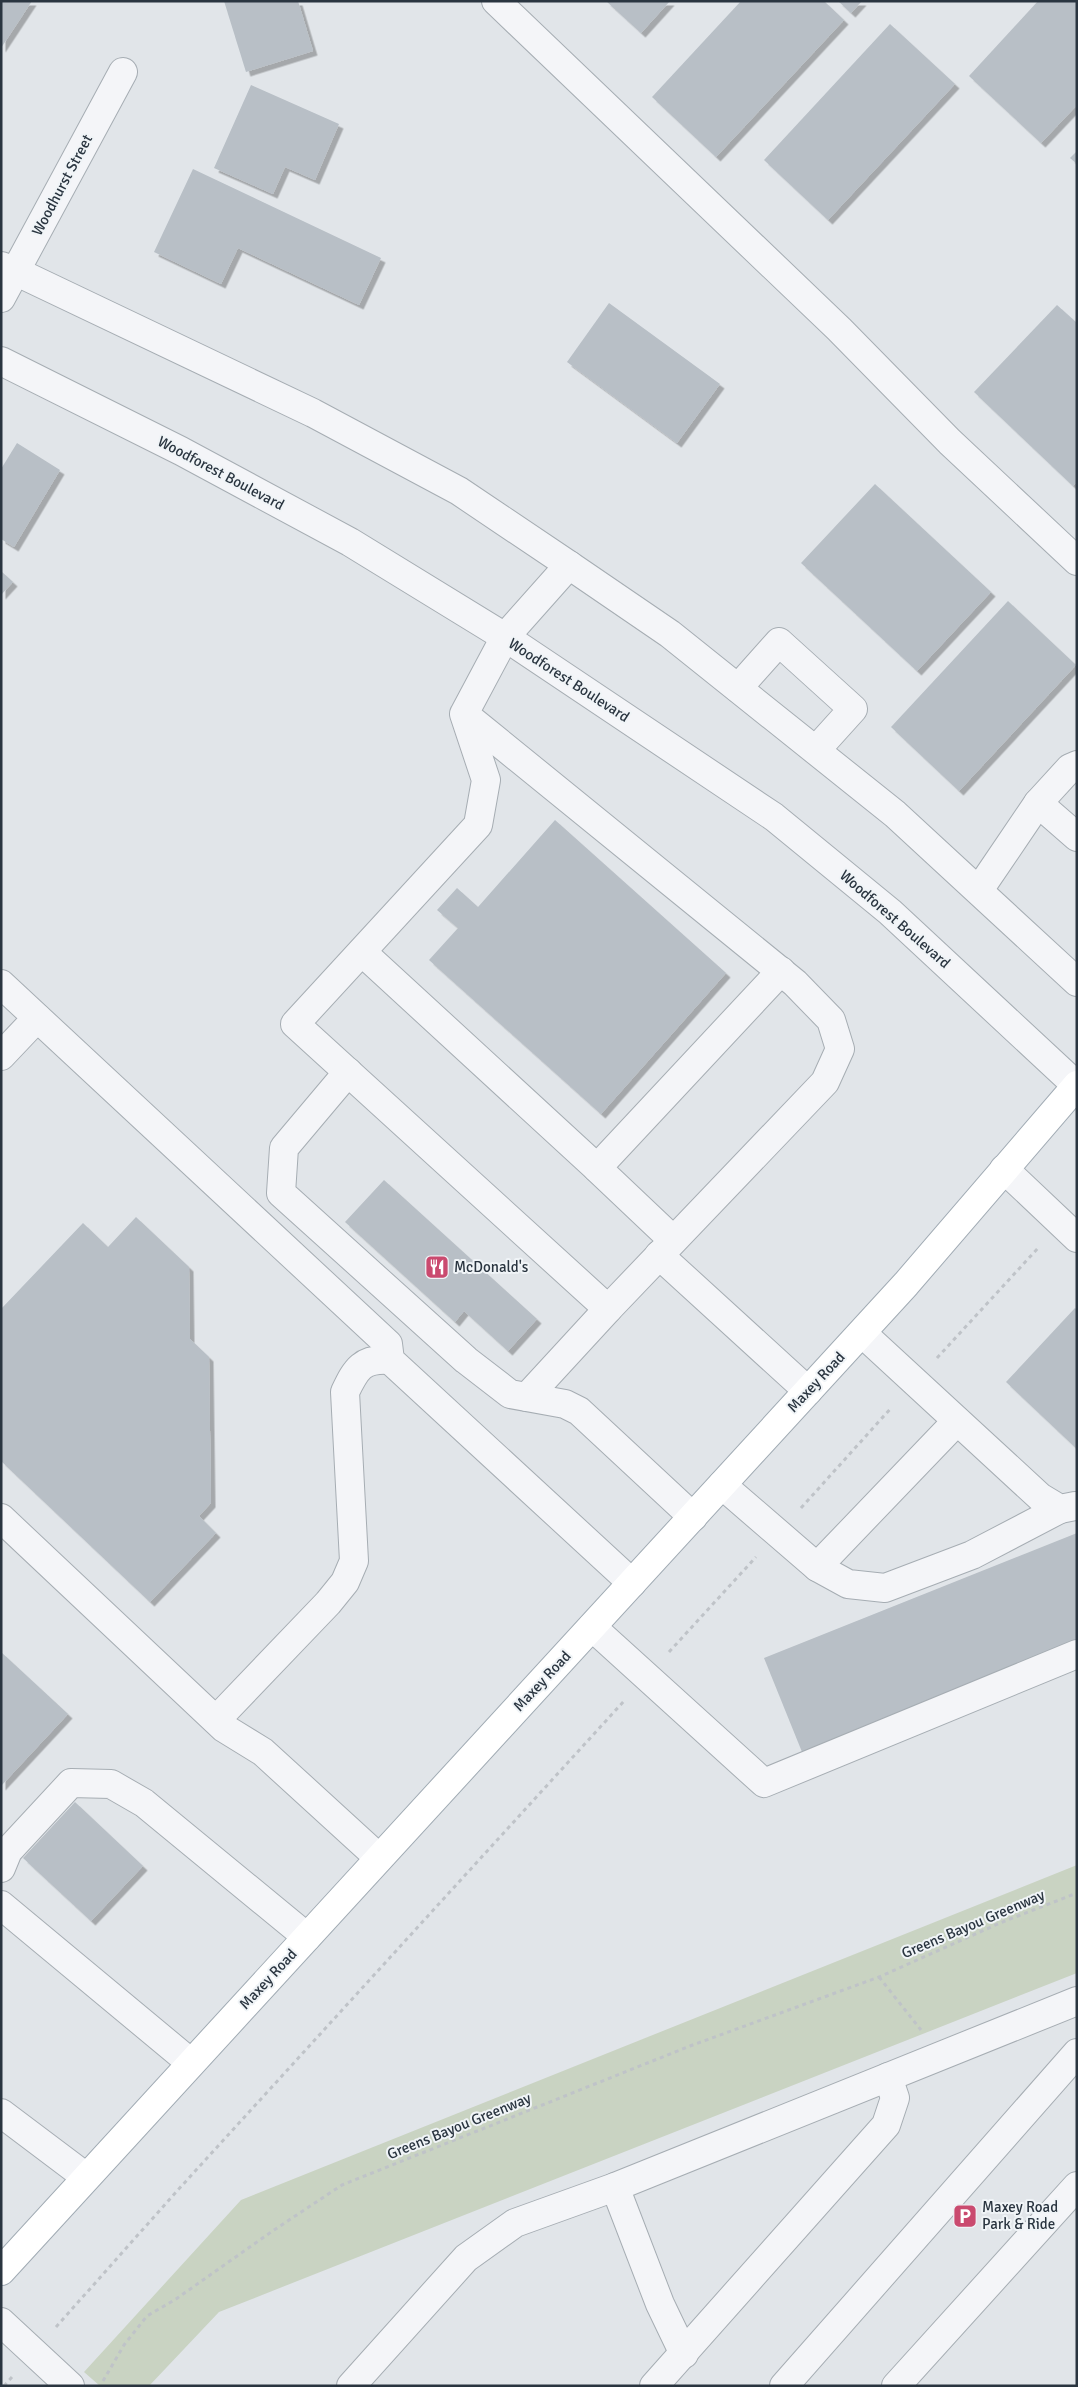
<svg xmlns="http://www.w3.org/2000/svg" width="1078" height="2387" viewBox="0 0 1078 2387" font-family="Signika,sans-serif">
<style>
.green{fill:#c9d3c2}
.building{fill:#b8bfc6;filter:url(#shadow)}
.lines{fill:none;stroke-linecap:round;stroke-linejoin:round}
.minor-casing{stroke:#a6adb3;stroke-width:30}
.major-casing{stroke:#a1abb4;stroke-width:30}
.path{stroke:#bfc3c8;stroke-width:3;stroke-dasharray:4 4;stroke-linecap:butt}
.minor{stroke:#f4f5f8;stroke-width:28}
.major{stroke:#fff;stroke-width:28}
.labels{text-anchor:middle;stroke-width:4;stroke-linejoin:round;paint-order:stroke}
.street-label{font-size:15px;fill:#2a3540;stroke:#f0f4f7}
.poi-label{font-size:15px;fill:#2a3540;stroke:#f0f4f7;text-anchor:start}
</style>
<defs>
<filter id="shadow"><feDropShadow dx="4.5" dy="4.5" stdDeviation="0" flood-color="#0004"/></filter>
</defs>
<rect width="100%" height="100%" fill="#e1e5e9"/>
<path class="green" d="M1077 1865V1973L219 2312 149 2386H100L84 2372 241 2200Z"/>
<g class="building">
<path d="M1 1H32L1 48Z"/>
<path d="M224 1H298L313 51 246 72Z"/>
<path d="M606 1H670L641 33Z"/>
<path d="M741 1H824L844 20 716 157 652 97Z"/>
<path d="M838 1H862L851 13Z"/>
<path d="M1038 1H1077V105L1041 143 969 76Z"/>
<path d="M890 24 955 84 828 220 764 160Z"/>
<path d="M251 85 339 124 315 180 285 167 273 194 214 168Z"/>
<path d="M1077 151V164L1070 158Z"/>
<path d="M193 169 381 258 359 305 238 248 221 284 154 252Z"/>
<path d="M609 303 720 384 677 443 567 362Z"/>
<path d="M1057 305 1077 323V482L1073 486 974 392Z"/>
<path d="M17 443 60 470 14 547 1 539V469Z"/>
<path d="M875 484 991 592 917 671 801 563Z"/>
<path d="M1 571 13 582 1 595Z"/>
<path d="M1008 601 1076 665 959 791 891 727Z"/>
<path d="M555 820 726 973 601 1114 429 960 458 928 437 910 457 888 478 907Z"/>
<path d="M384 1180 537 1319 508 1351 464 1311 455 1322 345 1222Z"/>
<path d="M136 1217 189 1267 190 1339 209 1357 211 1503 199 1516 216 1533 150 1602 1 1461V1309L83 1223 108 1247Z"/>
<path d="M1075 1308 1077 1310V1449L1006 1382Z"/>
<path d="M1077 1533V1642L802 1752 764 1658Z"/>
<path d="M1 1652 68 1714 1 1786Z"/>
<path d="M75 1802 143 1866 91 1921 23 1858Z"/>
</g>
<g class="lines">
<g class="minor-casing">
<g id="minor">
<path d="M496 1 839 329 950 442 1077 561"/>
<path d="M1 266 15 271 313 413 459 491 569 565 670 634 895 814 1077 982"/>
<path d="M1 298 123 72"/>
<path d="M1 361 181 451 350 542 505 637 774 817 890 912 1076 1085"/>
<path d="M738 688 779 642 853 709 816 750"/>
<path d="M464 714 795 983 831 1020 840 1049 825 1082 608 1309 295 1024 478 825 486 780 464 714 505 637 569 565"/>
<path d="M1038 803 1077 837"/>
<path d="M979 890 1038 803 1070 768 1077 765"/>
<path d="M362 952 597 1168"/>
<path d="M1 984 388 1344 390 1360 632 1583"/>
<path d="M1 1056 37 1018"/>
<path d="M348 1072 284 1148 281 1193 466 1360 510 1394 565 1404 579 1411 693 1517"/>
<path d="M1004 1169 1077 1238"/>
<path d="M673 1240 597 1168 781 971"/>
<path d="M659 1255 808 1391"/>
<path d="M862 1333 1040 1497 1060 1509 1075 1506"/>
<path d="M527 1397 608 1309"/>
<path d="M722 1485 817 1567 848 1584 885 1588 972 1555 1060 1509"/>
<path d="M1 1518 224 1728 263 1752 379 1858"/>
<path d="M817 1567 957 1421"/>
<path d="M592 1627 764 1783 1077 1654"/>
<path d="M216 1720 328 1603 345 1582 354 1561 345 1392C356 1369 362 1358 390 1360"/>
<path d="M1 1868 8 1851 71 1783 111 1784 144 1803 307 1937"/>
<path d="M1 1905 191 2063"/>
<path d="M1 2113 86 2177"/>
<path d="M615 2187 660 2304 684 2354"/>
<path d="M1 2322 70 2386"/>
<path d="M351 2386 466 2258 515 2223 615 2187 1077 2001"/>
<path d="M654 2386 886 2125 895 2098 888 2077"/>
<path d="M784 2386 1077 2053"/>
<path d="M896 2386 1077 2186"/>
</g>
</g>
<g class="major-casing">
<path id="major" d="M1 2271 906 1284 1077 1085"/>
</g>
<g class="path">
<path d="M937 1358 1039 1247"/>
<path d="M801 1508 892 1407"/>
<path d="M669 1652 756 1557"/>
<path d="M879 1977 921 2030"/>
<path d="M56 2327 177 2191 624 1701"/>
<path d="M103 2381 124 2345 147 2316 176 2299 274 2230 342 2185 690 2046 879 1977 1000 1923 1077 1893"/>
<path d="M4 2386 12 2377"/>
</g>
<use href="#minor" class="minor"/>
<use href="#major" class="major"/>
</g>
<defs>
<g id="restaurant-square" transform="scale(1.25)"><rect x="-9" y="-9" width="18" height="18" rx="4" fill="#ca4a6f" stroke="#f0f4f7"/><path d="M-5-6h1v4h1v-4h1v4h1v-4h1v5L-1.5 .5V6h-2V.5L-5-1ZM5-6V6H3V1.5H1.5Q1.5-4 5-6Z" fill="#fff"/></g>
<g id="parking-square" transform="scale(1.25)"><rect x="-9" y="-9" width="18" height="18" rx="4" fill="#ca4a6f" stroke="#f0f4f7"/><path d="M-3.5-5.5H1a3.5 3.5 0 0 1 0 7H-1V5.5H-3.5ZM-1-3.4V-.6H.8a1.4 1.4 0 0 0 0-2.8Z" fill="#fff"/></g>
</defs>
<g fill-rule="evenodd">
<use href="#restaurant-square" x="437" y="1267"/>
<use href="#parking-square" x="965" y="2216"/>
</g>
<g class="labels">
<g class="street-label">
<text transform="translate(62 185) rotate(-62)" y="5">Woodhurst Street</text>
<text transform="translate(221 473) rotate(28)" y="5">Woodforest Boulevard</text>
<text transform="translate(569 680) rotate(33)" y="5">Woodforest Boulevard</text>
<text transform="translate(895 919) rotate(41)" y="5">Woodforest Boulevard</text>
<text transform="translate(816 1382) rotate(-47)" y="5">Maxey Road</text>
<text transform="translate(542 1681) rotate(-47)" y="5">Maxey Road</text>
<text transform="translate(973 1924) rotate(-23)" y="5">Greens Bayou Greenway</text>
<text transform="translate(268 1979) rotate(-47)" y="5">Maxey Road</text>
<text transform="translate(459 2126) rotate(-22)" y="5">Greens Bayou Greenway</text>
</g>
<g class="poi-label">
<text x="454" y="1272">McDonald's</text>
<text x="982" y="2212">Maxey Road<tspan x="982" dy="17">Park &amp; Ride</tspan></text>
</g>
</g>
<rect width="1078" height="2387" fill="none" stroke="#2a3540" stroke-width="5"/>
</svg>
